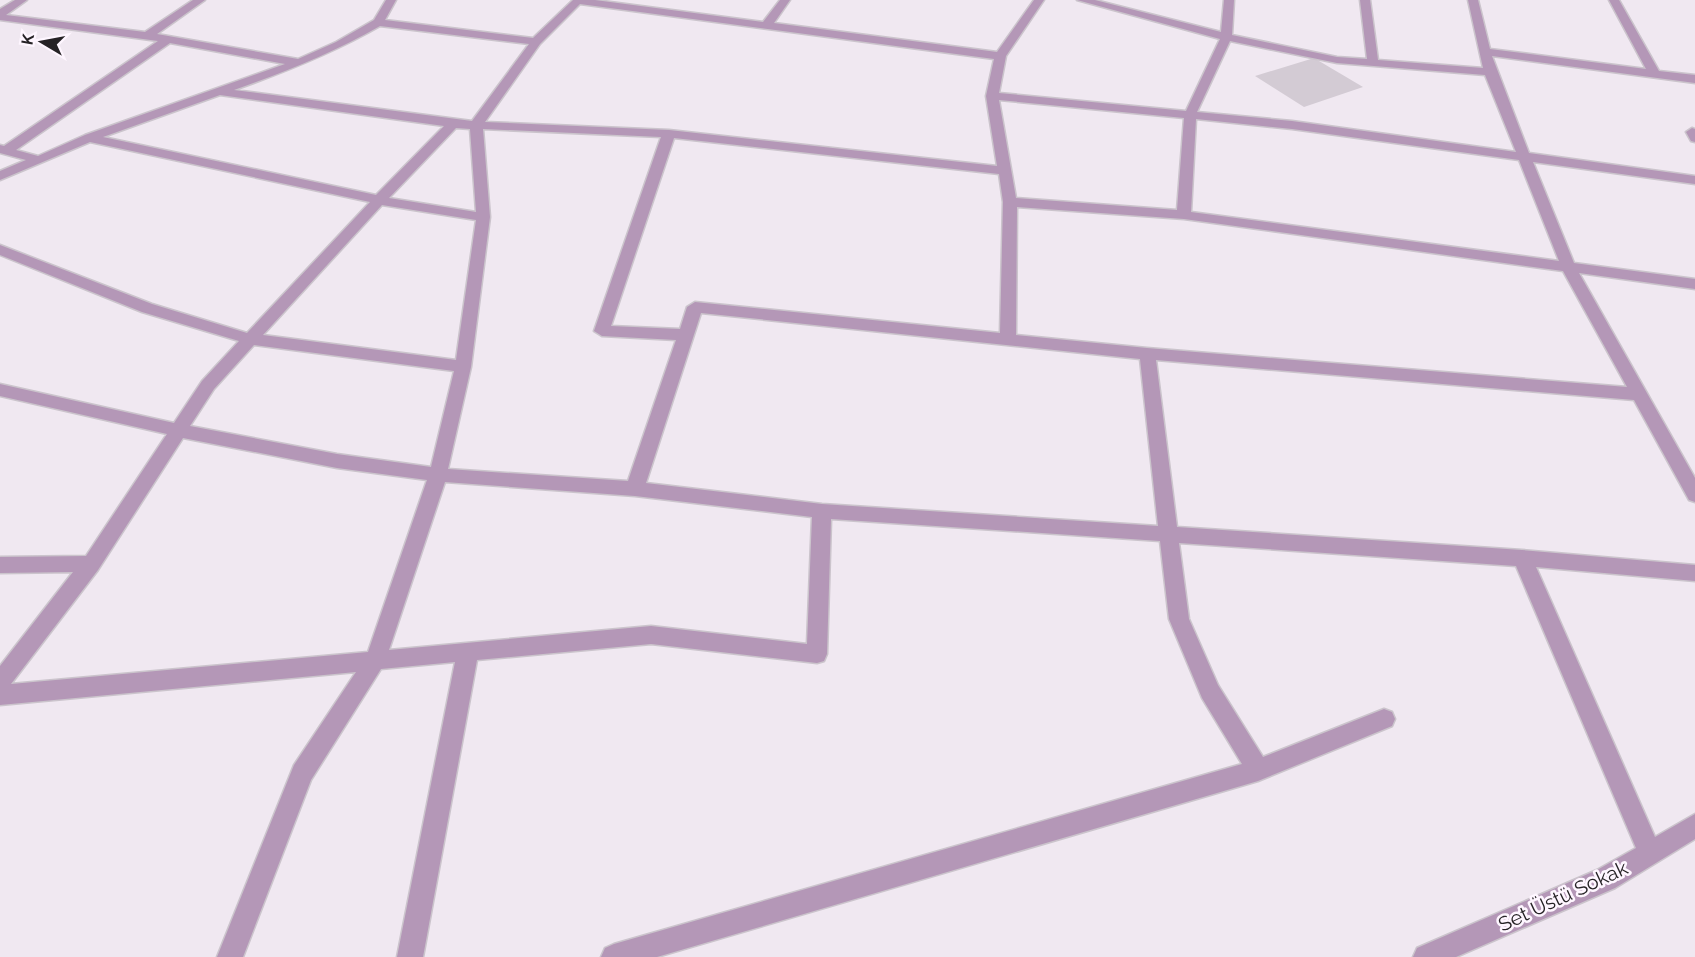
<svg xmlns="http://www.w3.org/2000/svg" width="1695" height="957" viewBox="0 0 1695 957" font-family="Raleway,sans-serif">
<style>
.building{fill:#d3cbd4}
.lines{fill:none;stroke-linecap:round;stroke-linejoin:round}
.minor-casing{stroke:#cbc4cc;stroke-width:3}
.minor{fill:#b497b7;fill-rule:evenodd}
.labels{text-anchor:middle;stroke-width:5;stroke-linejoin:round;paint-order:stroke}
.near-street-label{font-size:20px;fill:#252225;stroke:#fef6ff}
</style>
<rect width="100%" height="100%" fill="#f0e8f1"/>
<path class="building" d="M1314 58 1363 87 1304 107 1255 76Z"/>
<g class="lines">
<g class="minor-casing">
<g id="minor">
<path d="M15 0H27L6 15 145 32 193 0H205L157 34 298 59 336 42 374 20 386 0H396L385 20 533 38 573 0H595L763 22 780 0H790L774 23 997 52 1034 0H1044L1006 56 999 93 1186 111 1220 39 1077 0H1095L1221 32 1224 0H1234L1232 35 1337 57 1367 59 1360 0H1370L1378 60 1483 68 1468 0H1478L1490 49 1646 69 1609 0H1619L1659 71 1695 75V83L1492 56 1529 153 1695 176V184L1533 162 1574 263 1695 279V289L1579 273 1695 478V502L1689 500 1634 400 1156 360 1177 527 1522 550 1695 565V581L1536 567 1655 837 1695 814V839L1615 888 1456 957H1413L1417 948 1597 870 1636 848 1516 566 1179 543 1189 619 1218 685 1263 757 1384 709 1392 712 1395 719 1392 726 1258 781 657 957H601L605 948 614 944 1242 764 1202 698 1169 619 1160 541 831 519 827 654 824 661 817 663 651 644 477 660 423 957H397L455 662 381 669 311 780 243 957H217L294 765 356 672 0 705V666L73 572 0 573V557L86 556 167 434 0 396V384L174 423 202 381 239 341 142 312 0 255V245L152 304 247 333 370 202 90 142 0 180V171L26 160 0 153V145L4 146 158 41 0 20V9ZM580 4 994 59 986 96 997 166 669 130 485 122 540 44ZM380 26 529 44 472 121 234 90C285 72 333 53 380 26ZM1230 41 1337 63 1485 75 1516 152 1292 121 1197 112ZM170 43 285 64 85 135 38 156 16 150ZM220 95 444 126 376 195 103 137ZM999 100 1184 118 1177 210 1016 198ZM1196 119 1292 129 1519 160 1559 261 1191 212ZM456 128 470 129 476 212 389 198ZM483 129 661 137 594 331 602 336 676 340 628 481 448 469 471 367 490 217ZM674 138 999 174 1003 202 1000 333 695 302 687 307 680 329 611 326ZM382 205 476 220 456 360 263 335ZM1017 207 1184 219 1563 271 1627 387 1147 348 1016 335ZM701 313 1140 359 1158 526 822 504 646 483ZM254 345 454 371 431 467 337 454 190 426 214 389ZM183 438 337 468 427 480 368 652 11 684 98 570ZM445 482 635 496 812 517 807 644 651 626 389 650Z"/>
<path d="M1692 128 1695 129V142L1691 141 1686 132Z"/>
</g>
</g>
<use href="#minor" class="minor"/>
</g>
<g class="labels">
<g class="near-street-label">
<text transform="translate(1563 896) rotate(-25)" y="7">Set Üstü Sokak</text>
</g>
</g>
<g transform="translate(42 42) rotate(280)" stroke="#fef6ff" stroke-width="4.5" paint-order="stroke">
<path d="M0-4.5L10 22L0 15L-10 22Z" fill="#252225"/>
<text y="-9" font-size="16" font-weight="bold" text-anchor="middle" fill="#252225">K</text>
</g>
</svg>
